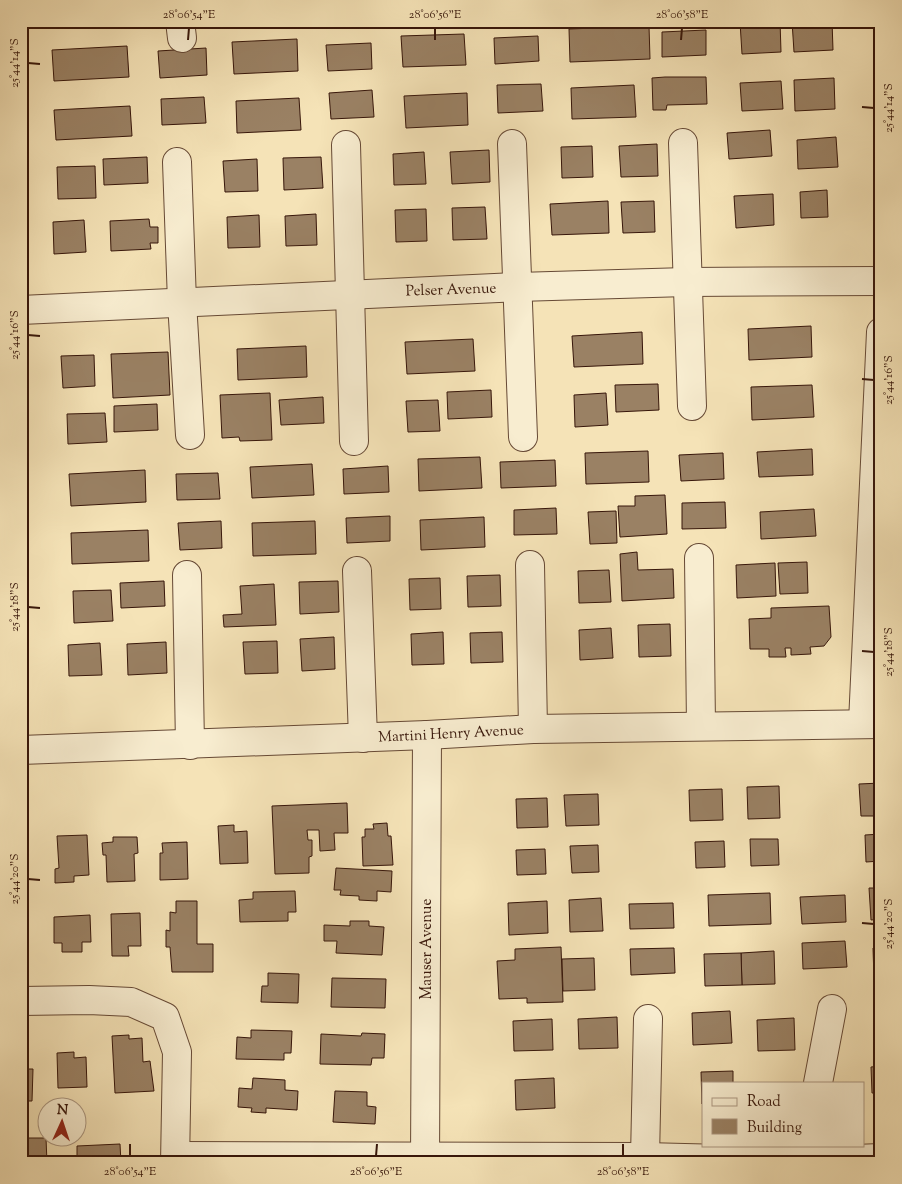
<svg xmlns="http://www.w3.org/2000/svg" width="902" height="1184" viewBox="0 0 902 1184" font-family="'Sorts Mill Goudy',serif">
<style>
.building{fill:#9a8164;stroke:#37160a}
.lines{fill:none;stroke-linecap:round;stroke-linejoin:round}
.minor-casing{stroke:#664935;stroke-width:30}
.minor{stroke:#f8edd0;stroke-width:28}
.ticks{fill:none;stroke:#37160a;stroke-width:2}
.labels{text-anchor:middle;stroke-width:5;stroke-linejoin:round;paint-order:stroke}
.street-label{font-size:15px;fill:#37160a;stroke:#f8edd0}
.neatline{fill:none;stroke:#37160a;stroke-width:2}
.ticks-label{font-size:12px;text-anchor:middle;fill:#37160a}
</style>
<rect width="100%" height="100%" fill="#f5e3b7"/>
<filter id="stains"><feTurbulence type="fractalNoise" baseFrequency=".004" numOctaves="4"/><feColorMatrix values="0 0 0 0 .2 0 0 0 0 .09 0 0 0 0 .02 0 0 0 .5 -.17"/></filter>
<radialGradient id="worn" r=".72"><stop offset=".6" stop-color="#630" stop-opacity="0"/><stop offset="1" stop-color="#630" stop-opacity=".3"/></radialGradient>
<g class="building">
<path d="M51 21H91V22L51 24Z"/>
<path d="M780 21 781 52 742 54 740 22Z"/>
<path d="M792 21H832L833 50 794 52Z"/>
<path d="M649 26 650 59 570 62 569 29Z"/>
<path d="M706 30V55L662 57V32Z"/>
<path d="M464 34 466 65 403 67 401 36Z"/>
<path d="M538 36 539 61 495 64 494 38Z"/>
<path d="M297 39 298 71 234 74 232 42Z"/>
<path d="M371 43 372 69 328 71 326 45Z"/>
<path d="M127 46 129 77 54 81 52 50Z"/>
<path d="M206 48 207 75 160 78 158 51Z"/>
<path d="M665 77H706L707 104 667 105 666 110H653L652 78Z"/>
<path d="M834 78 835 109 795 111 794 80Z"/>
<path d="M781 81 783 109 742 111 740 83Z"/>
<path d="M541 84 543 111 498 113 497 85Z"/>
<path d="M634 85 636 117 572 119 571 88Z"/>
<path d="M372 90 374 117 331 119 329 93Z"/>
<path d="M467 93 468 125 406 128 404 96Z"/>
<path d="M204 97 206 123 162 125 161 99Z"/>
<path d="M299 98 301 130 237 133 236 101Z"/>
<path d="M130 106 132 136 56 140 54 110Z"/>
<path d="M770 130 772 156 729 159 727 133Z"/>
<path d="M836 137 838 167 798 169 797 140Z"/>
<path d="M657 144 658 176 621 177 619 146Z"/>
<path d="M592 146 593 177 562 178 561 147Z"/>
<path d="M489 150 490 182 452 184 450 152Z"/>
<path d="M424 152 426 184 394 185 393 154Z"/>
<path d="M147 157 148 183 104 185 103 159Z"/>
<path d="M321 157 323 188 284 190 283 158Z"/>
<path d="M257 159 258 191 225 192 223 161Z"/>
<path d="M95 166 96 198 58 199 57 167Z"/>
<path d="M827 190 828 217 801 218 800 192Z"/>
<path d="M773 194 774 225 736 228 734 196Z"/>
<path d="M608 201 609 233 552 235 550 204Z"/>
<path d="M654 201 655 232 623 233 621 202Z"/>
<path d="M485 207 487 239 453 240 452 208Z"/>
<path d="M426 209 427 241 396 242 395 210Z"/>
<path d="M316 214 317 245 286 246 285 216Z"/>
<path d="M259 215 260 247 228 248 227 217Z"/>
<path d="M149 219 150 227H158V243H150L151 249 111 251 110 221Z"/>
<path d="M84 220 86 252 54 254 53 222Z"/>
<path d="M811 326 812 357 749 360 748 329Z"/>
<path d="M642 332 643 364 574 367 572 336Z"/>
<path d="M473 339 475 371 407 374 405 342Z"/>
<path d="M306 346 307 377 238 380 237 349Z"/>
<path d="M168 352 170 395 113 398 111 354Z"/>
<path d="M94 355 95 386 63 388 61 356Z"/>
<path d="M658 384 659 410 616 412 615 385Z"/>
<path d="M812 385 814 417 752 420 751 387Z"/>
<path d="M491 390 492 417 448 419 447 392Z"/>
<path d="M270 393 272 440 240 441 239 437 222 438 220 395Z"/>
<path d="M606 393 608 425 575 427 574 395Z"/>
<path d="M323 397 324 423 281 425 279 400Z"/>
<path d="M438 400 440 431 408 432 406 401Z"/>
<path d="M157 404 158 430 114 432V406Z"/>
<path d="M105 413 107 442 68 444 67 414Z"/>
<path d="M812 449 813 475 759 477 757 452Z"/>
<path d="M648 451 649 482 586 484 585 453Z"/>
<path d="M723 453 724 479 681 481 679 455Z"/>
<path d="M480 457 482 488 419 491 418 459Z"/>
<path d="M555 460 556 486 501 488 500 462Z"/>
<path d="M312 464 314 495 252 498 250 467Z"/>
<path d="M388 466 389 492 344 494 343 469Z"/>
<path d="M145 470 146 502 71 506 69 474Z"/>
<path d="M218 473 220 499 177 500 176 474Z"/>
<path d="M665 495 667 534 620 537 618 506H635V496Z"/>
<path d="M725 502 726 528 682 529V503Z"/>
<path d="M556 508 557 534 514 535V510Z"/>
<path d="M814 509 816 536 761 539 760 512Z"/>
<path d="M616 511 617 543 590 544 588 512Z"/>
<path d="M390 516V541L347 543 346 518Z"/>
<path d="M484 517 485 547 421 550 420 520Z"/>
<path d="M221 521 222 548 180 550 178 523Z"/>
<path d="M315 521 316 554 253 556 252 523Z"/>
<path d="M148 530 149 561 72 564 71 533Z"/>
<path d="M637 552 638 570 673 569 674 598 622 601 620 554Z"/>
<path d="M807 562 808 593 780 594 778 563Z"/>
<path d="M775 563 776 596 737 598 736 565Z"/>
<path d="M609 570 611 602 579 603 578 571Z"/>
<path d="M500 575 501 606 468 607 467 576Z"/>
<path d="M440 578 441 609 410 610 409 579Z"/>
<path d="M164 581 165 606 121 608 120 583Z"/>
<path d="M338 581 339 612 300 614 299 582Z"/>
<path d="M274 584 276 625 224 627 223 615 242 614 240 586Z"/>
<path d="M111 590 113 621 74 623 73 591Z"/>
<path d="M829 606 831 637 824 646 810 647 811 654 791 655V648H785L786 657H769V649H750L749 619 771 618V608Z"/>
<path d="M670 624 671 656 639 657 638 625Z"/>
<path d="M611 628 613 658 580 660 579 630Z"/>
<path d="M443 632 444 664 412 665 411 634Z"/>
<path d="M502 632 503 662 471 663 470 633Z"/>
<path d="M334 637 335 669 302 671 300 639Z"/>
<path d="M277 641 278 673 245 674 243 642Z"/>
<path d="M166 642 167 673 128 675 127 644Z"/>
<path d="M100 643 102 675 69 676 68 645Z"/>
<path d="M881 783V816H861L859 784Z"/>
<path d="M779 786 780 818 748 819 747 787Z"/>
<path d="M722 789 723 820 690 821 689 790Z"/>
<path d="M598 794 599 825 566 826 564 795Z"/>
<path d="M547 798 548 827 517 828 516 799Z"/>
<path d="M347 803 348 833H334L335 850 320 851 319 830H307L308 840H312V856L309 857V873L275 874 272 806Z"/>
<path d="M387 823 388 836H391L393 865 363 866 362 837H365V829H374L373 824Z"/>
<path d="M234 825V832L247 831 248 863 220 864 218 826Z"/>
<path d="M881 834V861L866 862 865 835Z"/>
<path d="M87 835 89 875 74 876V882L55 883V869L59 868 57 836Z"/>
<path d="M113 837H137L138 853 134 854 135 881 107 882 106 855H103L102 843 113 842Z"/>
<path d="M750 839H778L779 865 751 866Z"/>
<path d="M724 841 725 867 696 868 695 842Z"/>
<path d="M187 842 188 879 160 880V853H163L162 843Z"/>
<path d="M598 845 599 872 572 873 570 846Z"/>
<path d="M545 849 546 874 517 875 516 850Z"/>
<path d="M336 868 392 871 391 892 377 891V901L359 900V896L340 895 341 890H334Z"/>
<path d="M869 888H881V919L871 920Z"/>
<path d="M295 891 296 912H288V921L240 922 239 900 253 899V892Z"/>
<path d="M770 893 771 924 709 926 708 895Z"/>
<path d="M845 895 846 922 802 924 800 897Z"/>
<path d="M601 898 603 931 570 932 569 900Z"/>
<path d="M176 901H197V944H213V972H172L170 947H166V930L170 931V912L176 913Z"/>
<path d="M547 901 548 933 509 935 508 903Z"/>
<path d="M673 903 674 928 630 929 629 904Z"/>
<path d="M140 913 141 946H128L129 956H112L111 914Z"/>
<path d="M90 915 91 942H82V952H62V943H54V917Z"/>
<path d="M350 921H369V926L384 927 382 955 336 953 337 941H324V925L350 926Z"/>
<path d="M845 941 847 967 803 969 802 943Z"/>
<path d="M561 947 563 1002 527 1003V998L499 999 497 961 515 960V949Z"/>
<path d="M674 948 675 973 631 975 630 949Z"/>
<path d="M873 948H881V979H874Z"/>
<path d="M774 951 775 984 742 985 741 953Z"/>
<path d="M741 953 742 985 705 986 704 954Z"/>
<path d="M594 958 595 990 563 991 562 959Z"/>
<path d="M268 973 299 974 298 1003 261 1002 262 986H268Z"/>
<path d="M332 978 386 979 385 1008 331 1007Z"/>
<path d="M730 1011 732 1043 693 1045 692 1013Z"/>
<path d="M617 1017 618 1048 579 1049 578 1019Z"/>
<path d="M794 1018 795 1050 758 1051 757 1020Z"/>
<path d="M552 1019 553 1050 514 1051 513 1021Z"/>
<path d="M251 1030 292 1031 291 1053H284V1060L236 1059 237 1037 251 1038Z"/>
<path d="M362 1033 385 1034 384 1058H372L371 1065 320 1064 321 1034 361 1036Z"/>
<path d="M129 1035V1039L142 1038 143 1062 150 1061 154 1091 115 1093 112 1036Z"/>
<path d="M74 1052V1058L86 1057 87 1087 58 1088 57 1053Z"/>
<path d="M881 1066V1093H872L871 1067Z"/>
<path d="M21 1069H33L32 1101H21Z"/>
<path d="M733 1071V1083H703L702 1104 701 1072Z"/>
<path d="M253 1078 285 1080V1090L298 1091 297 1110 266 1108V1113L251 1112 252 1108 238 1107 239 1088 252 1089Z"/>
<path d="M554 1078 555 1108 516 1110 515 1080Z"/>
<path d="M335 1091 367 1092V1106L376 1107 375 1124 333 1122Z"/>
<path d="M21 1138H46L47 1163H21Z"/>
<path d="M120 1144 121 1163H66V1156H77V1146Z"/>
</g>
<g class="lines">
<g class="minor-casing">
<g id="minor">
<path d="M180 21 182 38"/>
<path d="M683 143 692 406"/>
<path d="M512 144 523 437"/>
<path d="M346 145 354 441"/>
<path d="M177 162 182 302 190 435"/>
<path d="M21 310 518 287 686 282 881 281"/>
<path d="M699 558 701 726"/>
<path d="M530 565 533 729"/>
<path d="M357 571 363 738"/>
<path d="M187 575 190 745"/>
<path d="M863 723 881 332"/>
<path d="M21 750 427 735 533 729 881 724"/>
<path d="M21 1001 89 1000 131 1002 165 1017 177 1052 175 1163"/>
<path d="M818 1083 832 1009"/>
<path d="M176 1156 645 1157 803 1161 881 1158"/>
<path d="M645 1157 648 1019"/>
<path d="M425 1163 427 735"/>
</g>
</g>
<use href="#minor" class="minor"/>
</g>
<path class="ticks" d="M188 40 189 28M435 40V28M681 40 682 28M28 63 40 64M862 107 874 108M28 335 40 336M862 379 874 380M28 607 40 608M862 651 874 652M28 879 40 880M862 923 874 924M130 1156V1144M376 1156 377 1144M623 1156V1144"/>
<g class="labels">
<g class="street-label">
<text transform="translate(451 289) rotate(-2)" y="5">Pelser Avenue</text>
<text transform="translate(451 733) rotate(-3)" y="5">Martini Henry Avenue</text>
<text transform="translate(426 949) rotate(-90)" y="5">Mauser Avenue</text>
</g>
</g>
<rect width="902" height="1184" fill="none" stroke="#f5e3b7" stroke-width="55"/>
<rect x="702" y="1082" width="162" height="65" fill="#f8edd0" stroke="#ab9781"/>
<rect x="712" y="1098" width="25" height="8" fill="#f8edd0" stroke="#ab9781"/>
<text x="747" y="1106" font-size="15" fill="#37160a">Road</text>
<rect x="712" y="1119" width="25" height="15" fill="#9a8164" stroke="#ab9781"/>
<text x="747" y="1132" font-size="15" fill="#37160a">Building</text>
<g transform="translate(62 1122) rotate(3)"><circle r="24" fill="#f8edd0" stroke="#ab9781"/>
<path d="M0-4L9 19L0 12L-9 19Z" fill="#8f2418"/>
<text y="-8" font-size="14" font-weight="bold" text-anchor="middle" fill="#37160a">N</text>
</g>
<rect x="28" y="28" width="846" height="1128" class="neatline"/>
<g class="ticks-label">
<text x="189" y="18">28°06'54"E</text>
<text x="435" y="18">28°06'56"E</text>
<text x="682" y="18">28°06'58"E</text>
<text transform="translate(14 63) rotate(-90)" y="4">25°44'14"S</text>
<text transform="translate(888 108) rotate(-90)" y="4">25°44'14"S</text>
<text transform="translate(14 335) rotate(-90)" y="4">25°44'16"S</text>
<text transform="translate(888 380) rotate(-90)" y="4">25°44'16"S</text>
<text transform="translate(14 607) rotate(-90)" y="4">25°44'18"S</text>
<text transform="translate(888 652) rotate(-90)" y="4">25°44'18"S</text>
<text transform="translate(14 879) rotate(-90)" y="4">25°44'20"S</text>
<text transform="translate(888 924) rotate(-90)" y="4">25°44'20"S</text>
<text x="130" y="1175">28°06'54"E</text>
<text x="376" y="1175">28°06'56"E</text>
<text x="623" y="1175">28°06'58"E</text>
</g>
<rect width="100%" height="100%" filter="url(#stains)"/>
<rect width="100%" height="100%" fill="url(#worn)"/>
</svg>
